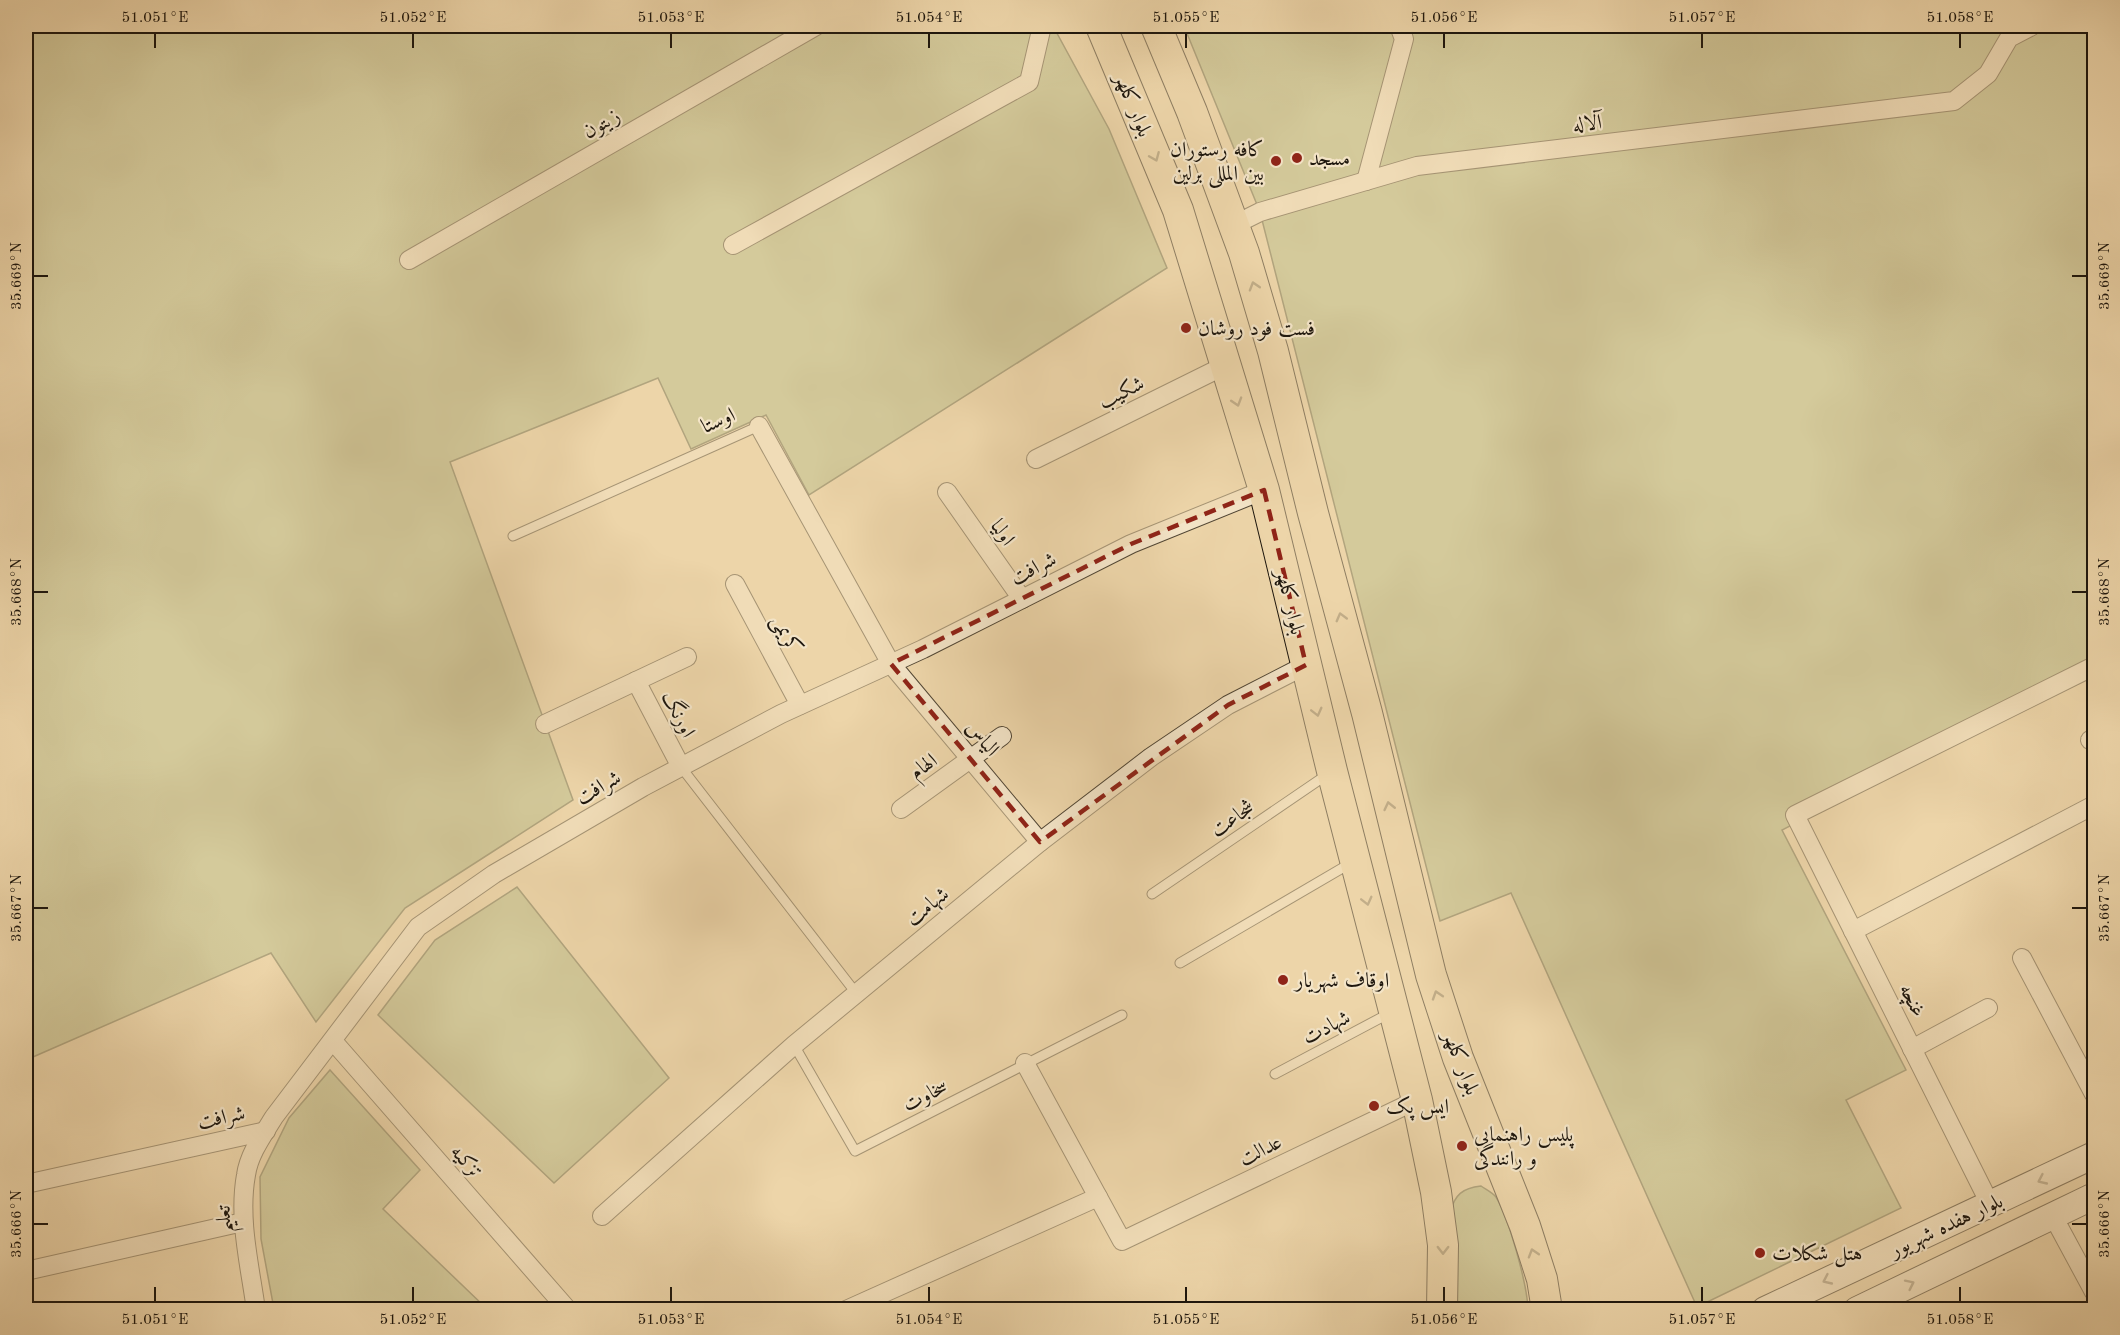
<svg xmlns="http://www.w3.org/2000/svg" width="2120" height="1335" viewBox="0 0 2120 1335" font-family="'Old Standard TT',Amiri,serif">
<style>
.green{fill:#b7bd89;stroke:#6a6a4b;stroke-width:1.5}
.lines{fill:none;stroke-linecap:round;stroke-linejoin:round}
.service-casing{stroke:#514634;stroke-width:11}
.minor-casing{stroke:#514634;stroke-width:20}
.secondary-casing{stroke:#1d160d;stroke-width:28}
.primary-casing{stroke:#1d160d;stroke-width:32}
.service{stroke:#f3e4c7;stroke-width:9}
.minor{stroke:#f3e4c7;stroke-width:18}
.secondary{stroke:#f3e4c7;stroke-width:26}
.primary{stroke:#edd5a9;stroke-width:30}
.oneway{stroke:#8f7f63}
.oneway2{stroke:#938773}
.marked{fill:none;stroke:#8f2418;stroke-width:4.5;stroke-dasharray:12 8;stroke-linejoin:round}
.ticks{fill:none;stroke:#1d160d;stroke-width:2}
.poi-dot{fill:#8f2418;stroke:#f3e4c7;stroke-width:2}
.labels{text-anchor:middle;stroke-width:4.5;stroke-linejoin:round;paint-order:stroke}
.street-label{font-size:21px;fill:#1d160d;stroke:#f3e4c7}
.poi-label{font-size:21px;fill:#1d160d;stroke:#f3e4c7;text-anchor:start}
.neatline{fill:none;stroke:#1d160d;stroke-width:2}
.ticks-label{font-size:15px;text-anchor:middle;fill:#1d160d}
</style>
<rect width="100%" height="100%" fill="#edd5a9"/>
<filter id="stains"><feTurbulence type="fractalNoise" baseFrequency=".00333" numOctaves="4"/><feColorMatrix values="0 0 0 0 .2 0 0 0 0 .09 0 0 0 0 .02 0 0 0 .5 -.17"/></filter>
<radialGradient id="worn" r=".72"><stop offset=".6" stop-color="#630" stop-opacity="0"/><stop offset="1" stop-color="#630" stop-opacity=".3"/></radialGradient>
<g class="green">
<path d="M26 26H1053L1109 129 1167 268 809 495 766 415 691 449 658 378 450 462 573 800 405 908 316 1022 271 953 26 1060Z"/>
<path d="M1184 26H2094V668L1782 830 1906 1070 1846 1100 1901 1208 1697 1307 1511 893 1440 921 1260 212Z"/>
<path d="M517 887 669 1078 554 1183 378 1015 435 940Z"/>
<path d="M330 1070 420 1170 383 1209 487 1309H274L261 1239 260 1177 289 1118Z"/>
<path d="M1481 1186C1485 1189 1493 1193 1496 1197 1509 1218 1527 1284 1528 1309H1456L1450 1212C1455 1195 1462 1188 1481 1186Z"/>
</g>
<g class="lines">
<g class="service-casing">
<g id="service">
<path d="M513 536 759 426"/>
<path d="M681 767 856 993"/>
<path d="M1152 894 1328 774"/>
<path d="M1180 963 1351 863"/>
<path d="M794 1045 855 1151 1122 1015"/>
<path d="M1275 1074 1390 1013"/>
</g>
</g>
<g class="minor-casing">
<g id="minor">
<path d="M1366 181 1404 39 1399 26"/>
<path d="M1234 225 1260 212 1417 166 1954 101 1988 74 2009 38 2032 26"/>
<path d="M733 245 1029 82 1042 26"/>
<path d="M409 260 816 26"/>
<path d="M759 426 891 664 1040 842"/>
<path d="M1036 459 1226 365"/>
<path d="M947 492 1022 599"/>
<path d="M735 584 800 705"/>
<path d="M636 681 681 767"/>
<path d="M545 724 687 657"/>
<path d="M2090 740 2094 738"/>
<path d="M901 809 1002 736"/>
<path d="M1853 931 2094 805"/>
<path d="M2022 958 2094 1094"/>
<path d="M333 1041 568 1310"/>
<path d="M1912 1049 1988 1008"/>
<path d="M1025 1063 1122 1241 1417 1100"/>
<path d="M26 1184 266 1131"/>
<path d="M1990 1204 1795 815 2094 666"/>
<path d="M602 1216 794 1045 1040 842 1151 757 1228 705 1306 665"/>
<path d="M2053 1216 2094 1292"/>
<path d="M26 1271 243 1222"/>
<path d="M256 1310C250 1266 238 1219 246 1175 249 1154 263 1135 274 1117L418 927 494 874 643 787 781 714 923 649 1131 544 1264 490"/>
<path d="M846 1310 1098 1197"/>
</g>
</g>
<g class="secondary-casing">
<g id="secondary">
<path d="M1765 1310 2094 1155"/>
<path d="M1857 1310 2094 1196"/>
</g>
</g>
<g class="primary-casing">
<g id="primary">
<path d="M1101 26 1178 210 1264 490 1332 771 1417 1100 1436 1192 1443 1245 1442 1310"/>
<path d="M1156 26 1192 112 1244 253 1273 351 1313 513 1367 713 1431 975 1458 1058 1525 1226 1542 1279 1547 1310"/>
</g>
</g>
<use href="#service" class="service"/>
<use href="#minor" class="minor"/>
<use href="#secondary" class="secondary"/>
<use href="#primary" class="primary"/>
</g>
<defs><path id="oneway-chevron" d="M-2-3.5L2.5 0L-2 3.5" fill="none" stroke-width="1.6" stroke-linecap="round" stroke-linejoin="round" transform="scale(1.5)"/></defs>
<g class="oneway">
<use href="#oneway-chevron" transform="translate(1155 157) rotate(67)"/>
<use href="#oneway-chevron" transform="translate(1254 286) rotate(-107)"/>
<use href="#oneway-chevron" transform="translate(1237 402) rotate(73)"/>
<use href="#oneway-chevron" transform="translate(1341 617) rotate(-105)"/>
<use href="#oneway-chevron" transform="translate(1317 712) rotate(76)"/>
<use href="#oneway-chevron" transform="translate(1389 806) rotate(-103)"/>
<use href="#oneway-chevron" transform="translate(1367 901) rotate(76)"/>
<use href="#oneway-chevron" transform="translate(1437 995) rotate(-108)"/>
<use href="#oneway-chevron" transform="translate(1443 1250) rotate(90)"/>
<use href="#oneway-chevron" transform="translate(1533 1253) rotate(-107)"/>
</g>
<g class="oneway2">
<use href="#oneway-chevron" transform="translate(2042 1180) rotate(155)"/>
<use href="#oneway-chevron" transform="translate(1827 1280) rotate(155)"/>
<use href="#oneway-chevron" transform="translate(1910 1284) rotate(-26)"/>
</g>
<path d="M0 0H2120V1335H0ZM1264 490 1306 665 1228 705 1040 842 891 664 1131 544Z" fill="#edd5a9" fill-opacity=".55" fill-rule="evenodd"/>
<path class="marked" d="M1264 490 1306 665 1228 705 1040 842 891 664 1131 544Z"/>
<path class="ticks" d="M155 33V48M413 33V48M671 33V48M929 33V48M1186 33V48M1444 33V48M1702 33V48M1960 33V48M33 276H48M2072 276H2087M33 592H48M2072 592H2087M33 908H48M2072 908H2087M33 1224H48M2072 1224H2087M155 1287V1302M413 1287V1302M671 1287V1302M929 1287V1302M1186 1287V1302M1444 1287V1302M1702 1287V1302M1960 1287V1302"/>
<g class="poi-dot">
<circle cx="1297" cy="158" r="6"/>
<circle cx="1276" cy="161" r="6"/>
<circle cx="1186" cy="328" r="6"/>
<circle cx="1283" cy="980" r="6"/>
<circle cx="1374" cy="1106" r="6"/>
<circle cx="1462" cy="1146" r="6"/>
<circle cx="1760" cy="1253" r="6"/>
</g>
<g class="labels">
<g class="street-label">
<text transform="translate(1134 105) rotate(68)" y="7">بلوار کلهر</text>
<text transform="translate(601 123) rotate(-30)" y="7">زیتون</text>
<text transform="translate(1587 123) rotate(-7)" y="7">آلاله</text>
<text transform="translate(1121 392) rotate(-26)" y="7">شکیب</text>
<text transform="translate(718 420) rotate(-24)" y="7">اوستا</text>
<text transform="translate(1003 532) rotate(55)" y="7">اولیا</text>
<text transform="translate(1033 568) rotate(-27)" y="7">شرافت</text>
<text transform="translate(1291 602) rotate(77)" y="7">بلوار کلهر</text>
<text transform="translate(787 634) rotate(62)" y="7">کریمی</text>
<text transform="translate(679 714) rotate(63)" y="7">اورنگ</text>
<text transform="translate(983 738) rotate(50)" y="7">الیاس</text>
<text transform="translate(923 766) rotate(-36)" y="7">الهام</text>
<text transform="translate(598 787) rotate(-30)" y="7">شرافت</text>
<text transform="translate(1232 818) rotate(-34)" y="7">شجاعت</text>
<text transform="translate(927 906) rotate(-39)" y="7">شهامت</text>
<text transform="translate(1913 1000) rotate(63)" y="7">غنچه</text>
<text transform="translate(1326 1027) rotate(-28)" y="7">شهادت</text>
<text transform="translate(1462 1063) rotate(69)" y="7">بلوار کلهر</text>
<text transform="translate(925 1095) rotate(-27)" y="7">سخاوت</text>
<text transform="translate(221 1117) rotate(-12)" y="7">شرافت</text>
<text transform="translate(1260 1150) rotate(-26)" y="7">عدالت</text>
<text transform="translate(467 1161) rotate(49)" y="7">تزکیه</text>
<text transform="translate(223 1219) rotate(-92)" y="7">تعلیم</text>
<text transform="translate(1946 1225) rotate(-25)" y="7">بلوار هفده شهریور</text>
</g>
<g class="poi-label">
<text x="1264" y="156" text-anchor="end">کافه رستوران<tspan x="1264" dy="24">بین المللی برلین</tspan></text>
<text x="1309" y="165">مسجد</text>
<text x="1198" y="335">فست فود روشان</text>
<text x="1295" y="987">اوقاف شهریار</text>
<text x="1386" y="1113">ایس پک</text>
<text x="1474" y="1141">پلیس راهنمایی<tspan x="1474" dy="24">و رانندگی</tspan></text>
<text x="1772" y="1260">هتل شکلات</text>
</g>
</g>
<rect width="2120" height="1335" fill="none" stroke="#edd5a9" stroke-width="66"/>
<rect x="33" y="33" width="2054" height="1269" class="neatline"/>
<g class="ticks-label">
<text x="155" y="22">51.051°E</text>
<text x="413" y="22">51.052°E</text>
<text x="671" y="22">51.053°E</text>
<text x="929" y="22">51.054°E</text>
<text x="1186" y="22">51.055°E</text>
<text x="1444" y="22">51.056°E</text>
<text x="1702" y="22">51.057°E</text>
<text x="1960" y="22">51.058°E</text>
<text transform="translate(16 276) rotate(-90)" y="5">35.669°N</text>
<text transform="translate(2104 276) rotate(-90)" y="5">35.669°N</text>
<text transform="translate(16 592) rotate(-90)" y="5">35.668°N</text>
<text transform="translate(2104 592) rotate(-90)" y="5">35.668°N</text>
<text transform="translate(16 908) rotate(-90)" y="5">35.667°N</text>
<text transform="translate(2104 908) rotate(-90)" y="5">35.667°N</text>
<text transform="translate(16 1224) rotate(-90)" y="5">35.666°N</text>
<text transform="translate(2104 1224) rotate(-90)" y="5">35.666°N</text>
<text x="155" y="1324">51.051°E</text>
<text x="413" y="1324">51.052°E</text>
<text x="671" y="1324">51.053°E</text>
<text x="929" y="1324">51.054°E</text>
<text x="1186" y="1324">51.055°E</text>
<text x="1444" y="1324">51.056°E</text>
<text x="1702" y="1324">51.057°E</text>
<text x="1960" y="1324">51.058°E</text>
</g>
<rect width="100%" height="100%" filter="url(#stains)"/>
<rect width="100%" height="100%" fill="url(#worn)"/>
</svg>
